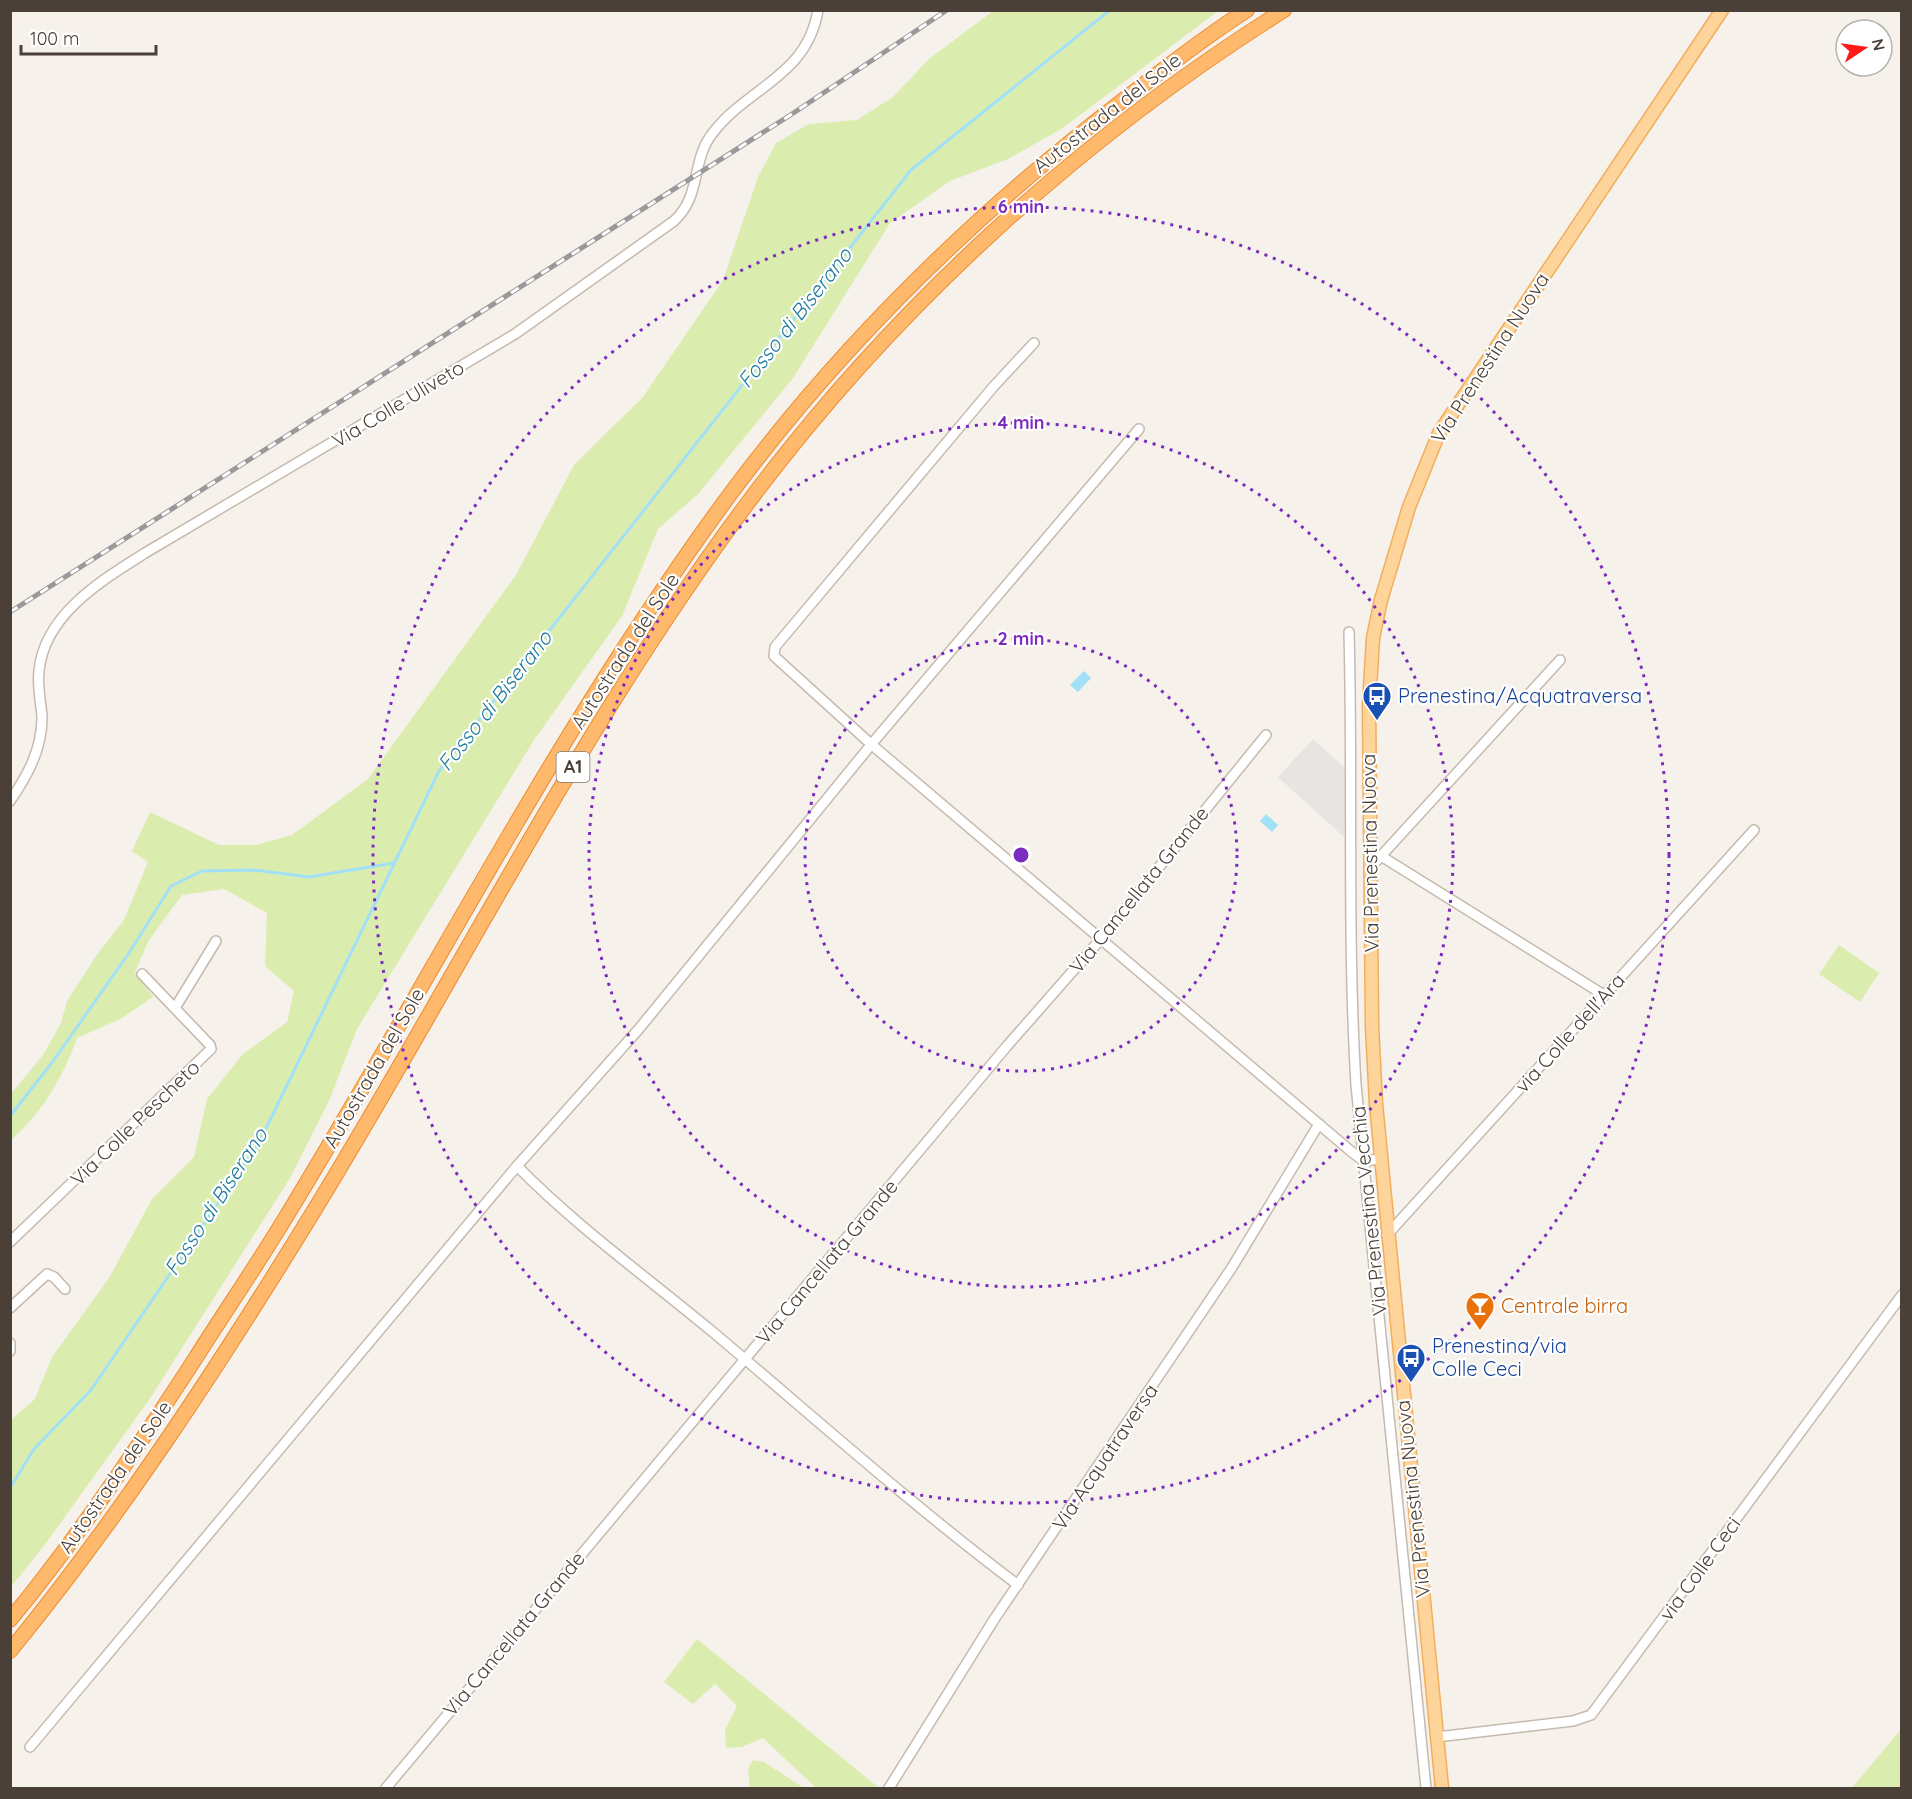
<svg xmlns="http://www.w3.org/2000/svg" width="1912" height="1799" viewBox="0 0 1912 1799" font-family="Quicksand,sans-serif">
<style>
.green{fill:#daedaf}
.parking{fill:#e7e4e1}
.water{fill:#a2e0f7}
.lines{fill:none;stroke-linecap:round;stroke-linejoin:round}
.stream{stroke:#a2e0f7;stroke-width:3}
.minor-casing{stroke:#c6baae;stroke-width:12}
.major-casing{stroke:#efaf5f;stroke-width:15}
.highway-casing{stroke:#eb8b2e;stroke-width:16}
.minor{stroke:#fff;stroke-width:9}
.major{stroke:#ffd49a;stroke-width:12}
.highway{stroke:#ffb96c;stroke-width:14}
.rail-casing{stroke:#999;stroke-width:5}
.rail{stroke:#fff;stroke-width:3;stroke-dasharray:9;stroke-linecap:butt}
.ring{fill:none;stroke:#7b2cbf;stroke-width:3;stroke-dasharray:3 6}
.labels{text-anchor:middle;stroke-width:4.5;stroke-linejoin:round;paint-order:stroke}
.shield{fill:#fff;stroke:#817973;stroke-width:1.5}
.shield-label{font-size:18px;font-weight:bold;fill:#4b4037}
.street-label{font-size:20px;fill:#4b4037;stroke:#fff}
.transit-label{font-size:20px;fill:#164399;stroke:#fff;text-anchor:start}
.food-label{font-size:20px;fill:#c56008;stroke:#fff;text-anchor:start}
.water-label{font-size:21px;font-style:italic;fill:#217b9f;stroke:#fff}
.centre{fill:#7b2cbf;stroke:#fff;stroke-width:3}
.ring-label{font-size:18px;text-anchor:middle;font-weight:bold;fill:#7b2cbf;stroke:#fff;stroke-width:4.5;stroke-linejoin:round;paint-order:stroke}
</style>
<rect width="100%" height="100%" fill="#f6f1ea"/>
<g class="green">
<path d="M993 11H1218L1063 128 1008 159 950 181 890 223 793 378 698 494 658 529 622 616 534 740 357 1029 329 1101 290 1178 149 1400 46 1543 11 1587V1420L35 1399 52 1357 109 1278 152 1199 194 1157 207 1099 243 1054 287 1022 294 991 265 966 267 913 224 889 182 895 149 940 135 972 153 997 122 1018 77 1038C63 1077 43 1112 11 1140V1094L43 1055 61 1023 67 1001 96 956 124 920 148 862 132 851 150 812 219 845H256L292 835 368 779 516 575 574 465 643 397 723 280 758 177 776 143 809 124 857 120 893 97 929 59Z"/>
<path d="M1839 945 1879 973 1860 1002 1819 974Z"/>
<path d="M697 1639 879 1788H816L763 1738 742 1747 726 1748 725 1730 737 1706 715 1684 693 1704 664 1682Z"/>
<path d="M1901 1729V1788H1852Z"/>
<path d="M753 1760 764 1762 804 1788 750 1787 748 1769Z"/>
</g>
<path class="parking" d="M1313 739 1347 770 1344 837 1278 777Z"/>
<g class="water">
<path d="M1084 671 1091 678 1078 692 1070 685Z"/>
<path d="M1266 814 1278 825 1272 832 1260 821Z"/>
</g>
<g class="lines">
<g class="stream">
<path d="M10 1116 51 1064 129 953 171 886 202 871 254 870 309 877 394 863"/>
<path d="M10 1488 34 1449 91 1390 259 1143 439 771 911 170 1110 10"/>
</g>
<g class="minor-casing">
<g id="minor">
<path d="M1034 343 994 386 775 647 774 656 872 745 1353 1153 1364 1161 1380 1159"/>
<path d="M1349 632C1353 783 1347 935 1356 1085L1426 1788"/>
<path d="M10 801C28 775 42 749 42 717 41 702 37 686 39 671 44 615 102 580 145 553L515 334 674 221C702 195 691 161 712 134 747 87 807 77 818 10"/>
<path d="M1381 856 1604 995"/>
<path d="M1371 867 1560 660"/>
<path d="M175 1008 216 941"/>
<path d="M517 1166C577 1227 648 1278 714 1333 815 1418 913 1506 1018 1585"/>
<path d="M1387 1235 1754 830"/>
<path d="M10 1242 211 1049 210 1045 142 974"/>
<path d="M10 1308 47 1274 54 1277 65 1289"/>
<path d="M10 1343V1351"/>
<path d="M1437 1737 1573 1721 1591 1715 1902 1295"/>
<path d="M30 1747 517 1166 638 1030 875 740 1139 429"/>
<path d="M386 1788 1007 1046 1100 940 1266 735"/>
<path d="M889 1788 995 1618 1231 1269 1319 1124"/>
</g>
</g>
<g class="major-casing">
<path id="major" d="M1442 1788 1376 1104 1372 1026 1369 705 1373 638 1381 600 1409 507 1439 433 1722 10"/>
</g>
<g class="highway-casing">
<g id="highway">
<path d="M10 1620C78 1538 137 1448 195 1359 226 1310 259 1262 289 1212 435 972 563 720 731 493 841 345 975 214 1122 101 1163 70 1203 38 1247 10"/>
<path d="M10 1651C119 1518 214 1373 304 1227 452 988 576 734 744 508 890 311 1076 141 1284 10"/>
</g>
</g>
<use href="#minor" class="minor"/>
<use href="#major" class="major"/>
<use href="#highway" class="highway"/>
<g class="rail-casing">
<path id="rail" d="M10 612 792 114 947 10"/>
</g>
<use href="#rail" class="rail"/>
</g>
<g class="ring">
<circle cx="1021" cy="855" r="216"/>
<circle cx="1021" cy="855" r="432"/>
<circle cx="1021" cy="855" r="648"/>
</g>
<defs>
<g id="bus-pin" transform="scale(1.5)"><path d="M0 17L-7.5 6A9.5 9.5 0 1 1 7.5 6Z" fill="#1a4fb4" stroke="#fff"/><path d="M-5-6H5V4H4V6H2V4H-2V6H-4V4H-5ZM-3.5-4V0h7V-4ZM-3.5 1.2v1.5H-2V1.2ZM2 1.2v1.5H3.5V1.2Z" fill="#fff"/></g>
<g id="bar-pin" transform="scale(1.5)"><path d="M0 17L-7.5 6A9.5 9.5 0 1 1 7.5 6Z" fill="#e8710a" stroke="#fff"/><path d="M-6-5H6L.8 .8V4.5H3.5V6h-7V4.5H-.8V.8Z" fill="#fff"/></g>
</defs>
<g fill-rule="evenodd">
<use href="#bus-pin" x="1377" y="696"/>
<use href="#bar-pin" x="1480" y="1306"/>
<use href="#bus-pin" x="1411" y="1358"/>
</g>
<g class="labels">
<rect class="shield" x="556.5" y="752" width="33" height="30" rx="4.5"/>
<g class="shield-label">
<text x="573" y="773">A1</text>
</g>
<g class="street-label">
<text transform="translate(1107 113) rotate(-38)" y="7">Autostrada del Sole</text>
<text transform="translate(1490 358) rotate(-57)" y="7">Via Prenestina Nuova</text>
<text transform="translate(398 404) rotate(-31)" y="7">Via Colle Uliveto</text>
<text transform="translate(625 651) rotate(-57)" y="7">Autostrada del Sole</text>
<text transform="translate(1370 853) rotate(-91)" y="7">Via Prenestina Nuova</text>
<text transform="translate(1139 890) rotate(-51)" y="7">Via Cancellata Grande</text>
<text transform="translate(1570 1033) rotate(-48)" y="7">via Colle dell'Ara</text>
<text transform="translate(374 1068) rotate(-60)" y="7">Autostrada del Sole</text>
<text transform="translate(135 1123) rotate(-44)" y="7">Via Colle Pescheto</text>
<text transform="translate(1369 1211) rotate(-96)" y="7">Via Prenestina Vecchia</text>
<text transform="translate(827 1262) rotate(-50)" y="7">Via Cancellata Grande</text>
<text transform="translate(1105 1457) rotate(-56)" y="7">Via Acquatraversa</text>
<text transform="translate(115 1477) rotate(-55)" y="7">Autostrada del Sole</text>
<text transform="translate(1413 1499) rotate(-96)" y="7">Via Prenestina Nuova</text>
<text transform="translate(1700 1569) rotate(-54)" y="7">via Colle Ceci</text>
<text transform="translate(514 1634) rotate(-50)" y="7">Via Cancellata Grande</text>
</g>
<g class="transit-label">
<text x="1398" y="703">Prenestina/Acquatraversa</text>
<text x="1432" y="1353">Prenestina/via<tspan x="1432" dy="23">Colle Ceci</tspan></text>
</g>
<g class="food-label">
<text x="1501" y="1313">Centrale birra</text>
</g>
<g class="water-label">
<text transform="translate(795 318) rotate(-52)" y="7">Fosso di Biserano</text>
<text transform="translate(495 701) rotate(-52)" y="7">Fosso di Biserano</text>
<text transform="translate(216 1202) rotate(-57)" y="7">Fosso di Biserano</text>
</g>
</g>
<circle cx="1021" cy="855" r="9" class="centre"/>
<g class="ring-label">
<text x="1021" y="213">6 min</text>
<text x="1021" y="429">4 min</text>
<text x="1021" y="645">2 min</text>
</g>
<rect width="1912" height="1799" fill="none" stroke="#4b4037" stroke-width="24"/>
<g transform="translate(1864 48) rotate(77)"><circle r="28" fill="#ffffff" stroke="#b7b3af" stroke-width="1.5"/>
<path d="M0-4.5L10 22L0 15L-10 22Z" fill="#ff1918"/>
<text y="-9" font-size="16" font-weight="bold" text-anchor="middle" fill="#4b4037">N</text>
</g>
<path d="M21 45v9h135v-9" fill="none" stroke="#4b4037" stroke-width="3"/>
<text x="30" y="45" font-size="18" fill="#4b4037" stroke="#ffffff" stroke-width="4.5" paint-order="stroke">100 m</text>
</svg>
